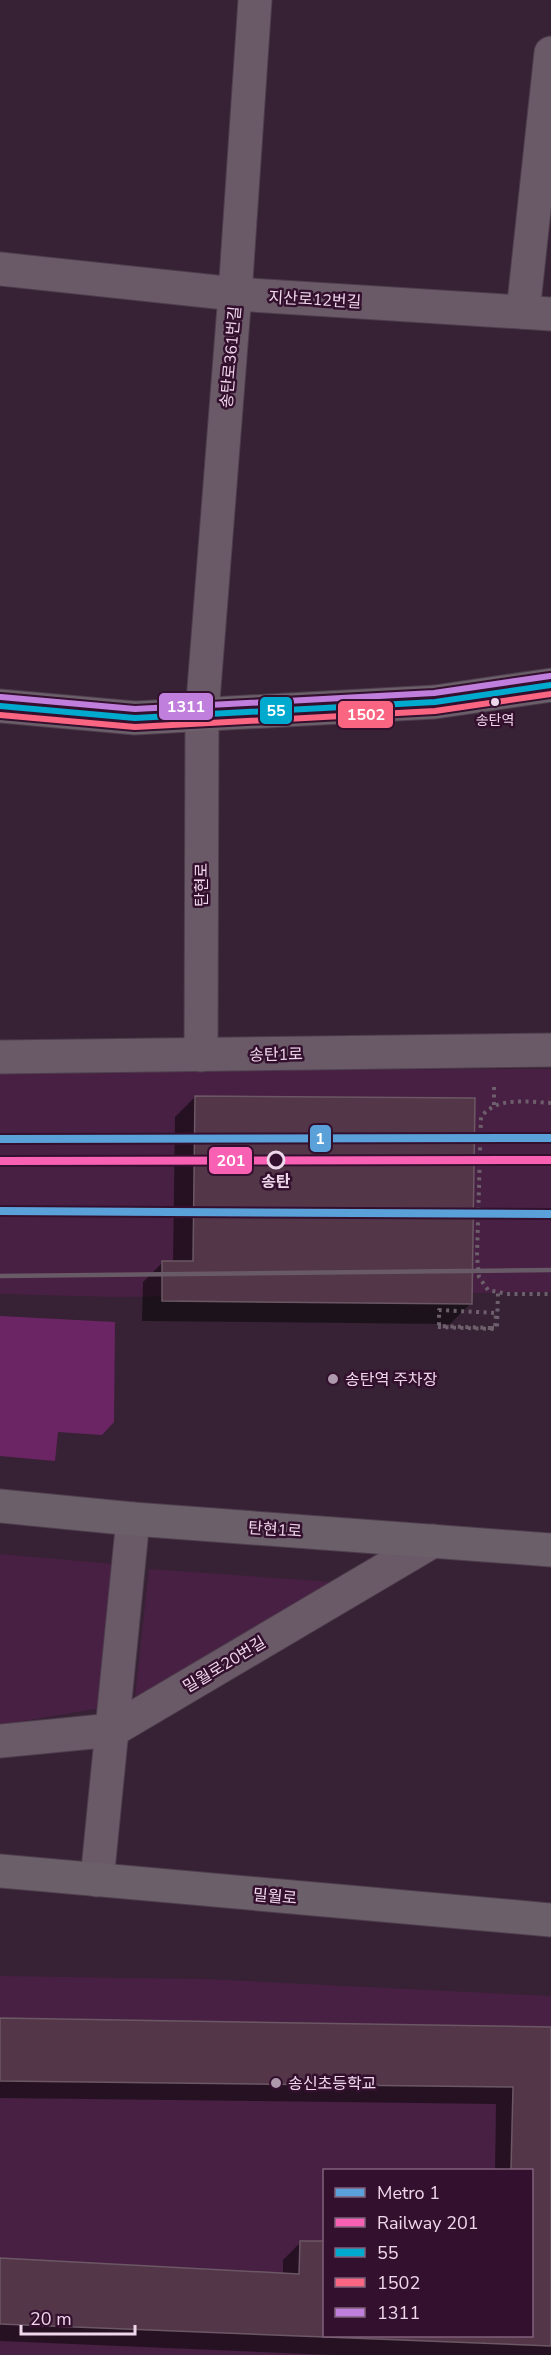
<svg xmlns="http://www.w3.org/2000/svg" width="551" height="2355" viewBox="0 0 551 2355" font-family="'Nunito Sans','Noto Sans KR',sans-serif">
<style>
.built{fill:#482043;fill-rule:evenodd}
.green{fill:#6c2564}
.shadow{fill:#0007}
.building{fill:#543649;stroke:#6b5864;stroke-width:1.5}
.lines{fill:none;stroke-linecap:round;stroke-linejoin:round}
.street-casing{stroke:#4e3d4d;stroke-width:35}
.secondary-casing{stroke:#4e3d4d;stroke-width:35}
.path{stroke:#6d5f6b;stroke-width:4;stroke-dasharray:3 4.5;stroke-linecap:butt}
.street{stroke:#6a5a67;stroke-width:33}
.secondary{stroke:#6b5f69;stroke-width:33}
.rail{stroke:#695a67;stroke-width:4.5}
.path-bridge{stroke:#6d5f6b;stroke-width:4;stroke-dasharray:3 4.5;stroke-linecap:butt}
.bus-1-casing{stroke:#34102f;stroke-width:10}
.bus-2-casing{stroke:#34102f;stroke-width:10}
.bus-3-casing{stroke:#34102f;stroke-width:10}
.bus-1{stroke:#00a9ce;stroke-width:6}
.bus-2{stroke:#fa6682;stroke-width:6}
.bus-3{stroke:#c07fdc;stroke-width:6}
.rail-1-casing{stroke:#34102f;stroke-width:12}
.rail-1{stroke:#f860b3;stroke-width:8}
.metro-1-casing{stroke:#34102f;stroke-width:12}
.metro-1{stroke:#5aa1da;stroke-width:8}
.bus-dot{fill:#efd7eb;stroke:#34102f;stroke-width:2}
.stop-dot{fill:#34102f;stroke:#efd7eb;stroke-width:3}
.poi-dot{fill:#ae98ab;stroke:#34102f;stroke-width:2}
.labels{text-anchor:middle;stroke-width:5;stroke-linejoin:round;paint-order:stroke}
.bus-label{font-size:14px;fill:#efd7eb;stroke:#34102f}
.street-label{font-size:16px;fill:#efd7eb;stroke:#34102f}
.stop-label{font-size:16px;font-weight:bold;fill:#efd7eb;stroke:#34102f}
.poi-label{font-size:16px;fill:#efd7eb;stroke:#34102f;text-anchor:start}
.line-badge{stroke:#34102f;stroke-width:2}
.badge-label{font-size:16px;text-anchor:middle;font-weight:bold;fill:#fff}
</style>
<rect width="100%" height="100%" fill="#362234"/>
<g class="built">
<path d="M551 1069V1292L114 1297 0 1294V1074L143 1070Z"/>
<path d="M0 1554 114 1564 101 1708 0 1725Z"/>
<path d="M149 1569 334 1582 135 1697Z"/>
<path d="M0 1976 205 1979 551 1996V2355H0ZM324 2170H532V2336H324Z"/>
</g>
<path class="green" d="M0 1316 115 1322 114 1422 102 1435 58 1432 55 1461 0 1456Z"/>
<g class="shadow">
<path d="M195 1097 470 1304 450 1324 142 1321 143 1282 163 1262H173L175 1117Z"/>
<path d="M0 2019 551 2028V2355H333L0 2341V2260L283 2275V2260L301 2242H324V2336H532V2170H495L496 2104 0 2098Z"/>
</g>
<g class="building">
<path d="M195 1096 475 1098 472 1304 162 1301V1261H193Z"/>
<path d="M0 2018 551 2027V2346L0 2324V2258L299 2274 300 2241H324V2336H532V2170H511L513 2087 0 2081Z"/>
</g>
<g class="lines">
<g class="street-casing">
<g id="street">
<path d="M0 269 235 294 551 314"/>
<path d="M523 312 551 53"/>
<path d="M201 1055 202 714 235 294 255 0"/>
<path d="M0 1057 551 1050"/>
<path d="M0 1741 113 1730 433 1541"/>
<path d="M97 1880 133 1519"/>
</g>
</g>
<g class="secondary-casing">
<g id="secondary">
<path d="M0 706 135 718 435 702 551 685"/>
<path d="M0 1506 133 1519 551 1550"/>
<path d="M0 1871 551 1920"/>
</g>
</g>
<g class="path">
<path d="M494 1105V1085"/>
<path d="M438 1327 495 1329 496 1313 439 1310V1326L491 1328"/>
</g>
<use href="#street" class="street"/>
<use href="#secondary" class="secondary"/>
<path class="rail" d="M0 1276 551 1270"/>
<g class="path-bridge">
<path d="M551 1103C527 1102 497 1096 481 1117L477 1256 479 1277 488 1290 507 1294H551"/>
<path d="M491 1328H497L498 1292"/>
</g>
<g class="bus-1-casing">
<path id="bus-1" d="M0 706 135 718 435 702 551 685"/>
</g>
<g class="bus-2-casing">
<path id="bus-2" d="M0 715 135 727 435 711 551 694"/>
</g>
<g class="bus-3-casing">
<path id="bus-3" d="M1 697 135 709 434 693 550 676"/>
</g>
<use href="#bus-1" class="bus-1"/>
<use href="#bus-2" class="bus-2"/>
<use href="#bus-3" class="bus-3"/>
<g class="rail-1-casing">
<path id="rail-1" d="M0 1161 551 1160"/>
</g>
<use href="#rail-1" class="rail-1"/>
<g class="metro-1-casing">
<g id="metro-1">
<path d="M0 1139 551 1138"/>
<path d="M0 1211 551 1214"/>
</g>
</g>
<use href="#metro-1" class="metro-1"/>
</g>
<circle class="bus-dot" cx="495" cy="702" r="5"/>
<circle class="stop-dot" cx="276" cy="1160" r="8"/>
<g class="poi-dot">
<circle cx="333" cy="1379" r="6"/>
<circle cx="276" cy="2083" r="6"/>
</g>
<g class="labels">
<g class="bus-label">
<text x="495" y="725">송탄역</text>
</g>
<g class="street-label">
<text transform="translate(315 299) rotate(3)" y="6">지산로12번길</text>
<text transform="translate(230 357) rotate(-85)" y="6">송탄로361번길</text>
<text transform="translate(201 885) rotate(-90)" y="6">탄현로</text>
<text transform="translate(276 1054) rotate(-1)" y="6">송탄1로</text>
<text transform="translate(275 1529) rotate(4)" y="6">탄현1로</text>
<text transform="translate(224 1664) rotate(-31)" y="6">밀월로20번길</text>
<text transform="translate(275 1896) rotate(5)" y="6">밀월로</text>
</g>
<g class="stop-label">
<text x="276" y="1187">송탄</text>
</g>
<g class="poi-label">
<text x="345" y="1385">송탄역 주차장</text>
<text x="288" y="2089">송신초등학교</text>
</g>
</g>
<g class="line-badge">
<rect x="158" y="692" width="56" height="29" rx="6" fill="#c07fdc"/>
<rect x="259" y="696" width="34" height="29" rx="6" fill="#00a9ce"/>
<rect x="337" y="700" width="57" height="29" rx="6" fill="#fa6682"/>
<rect x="309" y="1124" width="23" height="29" rx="6" fill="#5aa1da"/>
<rect x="208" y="1146" width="45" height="29" rx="6" fill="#f860b3"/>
</g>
<g class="badge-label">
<text x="186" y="712">1311</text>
<text x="276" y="716">55</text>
<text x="366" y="720">1502</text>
<text x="320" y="1144">1</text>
<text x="231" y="1166">201</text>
</g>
<rect x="323" y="2169" width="210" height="168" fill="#34102f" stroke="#7f607a" stroke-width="1.5"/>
<rect x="335" y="2188" width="30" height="9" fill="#5aa1da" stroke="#7f607a" stroke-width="1.5"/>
<text x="377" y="2199" font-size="18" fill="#efd7eb">Metro 1</text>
<rect x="335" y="2218" width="30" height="9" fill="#f860b3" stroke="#7f607a" stroke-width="1.5"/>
<text x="377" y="2229" font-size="18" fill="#efd7eb">Railway 201</text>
<rect x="335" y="2248" width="30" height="9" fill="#00a9ce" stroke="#7f607a" stroke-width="1.5"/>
<text x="377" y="2259" font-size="18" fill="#efd7eb">55</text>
<rect x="335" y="2278" width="30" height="9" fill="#fa6682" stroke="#7f607a" stroke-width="1.5"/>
<text x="377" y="2289" font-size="18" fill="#efd7eb">1502</text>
<rect x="335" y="2308" width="30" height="9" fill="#c07fdc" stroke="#7f607a" stroke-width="1.5"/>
<text x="377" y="2319" font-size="18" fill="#efd7eb">1311</text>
<path d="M21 2325v9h114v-9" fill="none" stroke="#efd7eb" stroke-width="3"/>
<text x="30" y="2325" font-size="18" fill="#efd7eb" stroke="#34102f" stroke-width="4.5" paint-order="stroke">20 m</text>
</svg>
